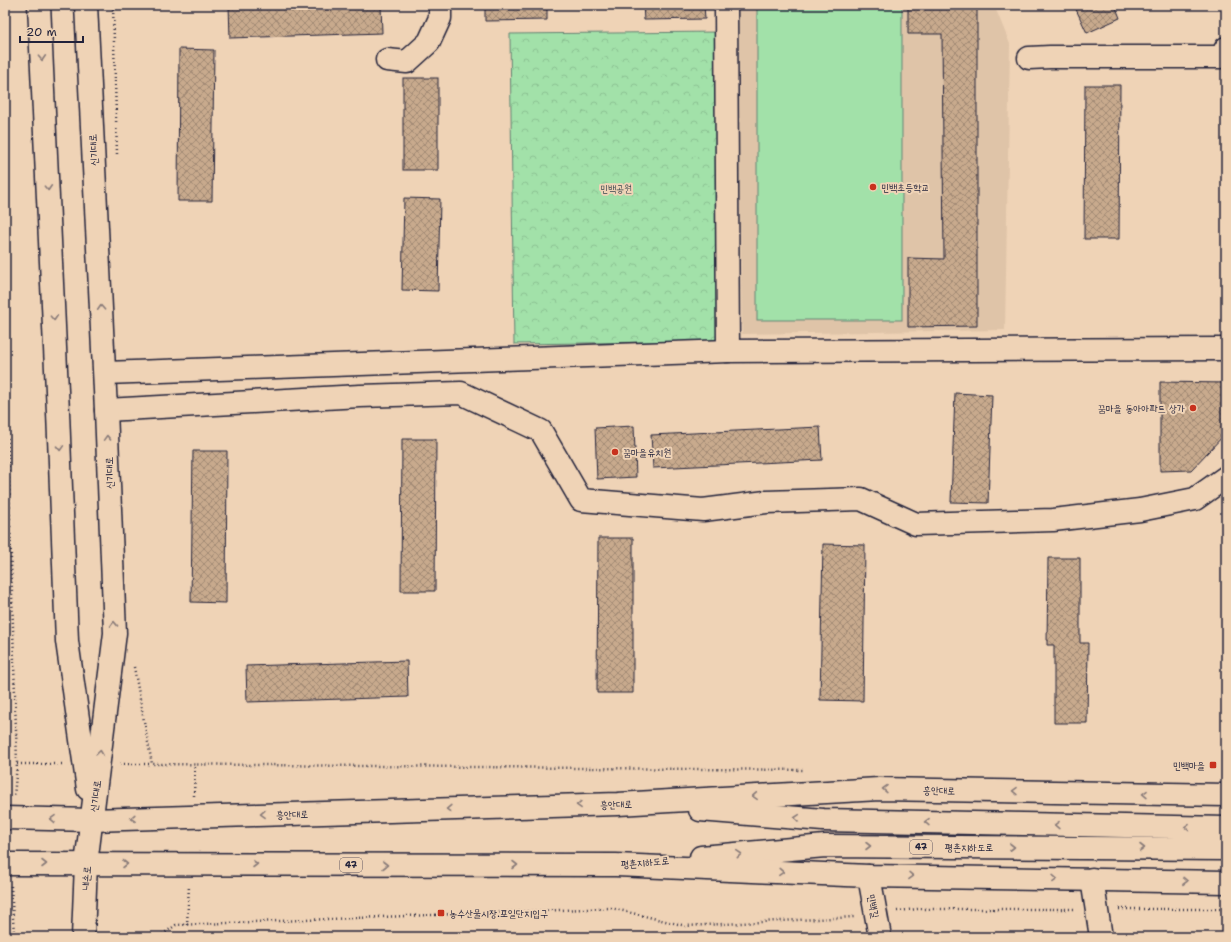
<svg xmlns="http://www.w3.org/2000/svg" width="1231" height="942" viewBox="0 0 1231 942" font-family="'Shantell Sans','Poor Story',sans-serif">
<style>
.built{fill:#dfc4a8}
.forest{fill:url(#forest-crowns);stroke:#628272}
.pitch{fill:#a2e1a9;stroke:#628272}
.building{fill:url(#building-cross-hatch);stroke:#22223b}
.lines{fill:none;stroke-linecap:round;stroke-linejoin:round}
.minor-casing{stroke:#22223b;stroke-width:25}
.major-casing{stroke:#22223b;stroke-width:25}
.path{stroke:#22223b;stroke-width:2.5;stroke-dasharray:1 3;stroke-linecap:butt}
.minor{stroke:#efd3b6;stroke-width:22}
.major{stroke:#efd3b6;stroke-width:22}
.oneway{stroke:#887a78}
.poi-dot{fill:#c8321e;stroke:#efd3b6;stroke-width:1.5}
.labels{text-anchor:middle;stroke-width:4;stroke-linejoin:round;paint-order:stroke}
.shield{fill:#efd3b6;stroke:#605760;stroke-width:1}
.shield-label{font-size:9px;font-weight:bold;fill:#22223b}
.street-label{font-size:10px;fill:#22223b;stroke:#efd3b6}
.poi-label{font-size:10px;fill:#22223b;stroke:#efd3b6;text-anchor:start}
.park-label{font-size:10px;fill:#3c4851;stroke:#efd3b6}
</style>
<defs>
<pattern id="forest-crowns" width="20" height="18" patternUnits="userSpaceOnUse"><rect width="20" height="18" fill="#a2e1a9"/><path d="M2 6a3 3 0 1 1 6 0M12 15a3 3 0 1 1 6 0" fill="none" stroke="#8bc192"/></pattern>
<pattern id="building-cross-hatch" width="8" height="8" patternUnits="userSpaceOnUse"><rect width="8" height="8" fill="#c8aa8d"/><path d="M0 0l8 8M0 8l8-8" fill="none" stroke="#a28a74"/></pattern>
</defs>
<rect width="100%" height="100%" fill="#efd3b6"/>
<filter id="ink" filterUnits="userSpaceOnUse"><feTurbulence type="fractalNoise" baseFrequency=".025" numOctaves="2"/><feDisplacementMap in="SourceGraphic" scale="8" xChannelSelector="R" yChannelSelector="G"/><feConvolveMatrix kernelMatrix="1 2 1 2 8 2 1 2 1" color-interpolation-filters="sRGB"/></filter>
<g filter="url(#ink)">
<path class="built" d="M736 5H994L1010 44 1005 330 742 334Z"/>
<path class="forest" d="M718 32 722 341 514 344 510 34Z"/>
<rect class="pitch" x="757" y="5" width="145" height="315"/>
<g class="building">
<path d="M229 5H381L382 33 230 38Z"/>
<path d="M485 5H547V20L485 21Z"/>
<path d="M643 5H704L705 19 644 20Z"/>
<path d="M908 5H977V326L908 327V258L944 259 942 34H908Z"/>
<path d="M1074 5H1115L1120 18 1087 33Z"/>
<path d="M179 49 214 50 212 201H178Z"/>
<rect x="403" y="78" width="35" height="92"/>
<path d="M1085 85H1120L1119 239H1084Z"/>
<path d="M404 198 440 199 438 291 402 290Z"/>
<path d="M1160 382 1226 383V433L1191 470 1160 471Z"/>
<path d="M955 393 992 395 988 503 951 502Z"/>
<path d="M634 426 636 477 597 479 595 428Z"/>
<path d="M820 427 822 460 653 468 651 435Z"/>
<path d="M402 439H436L435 591H401Z"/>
<path d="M193 451H227L226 603 191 602Z"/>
<path d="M598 538H633V693H597Z"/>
<path d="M823 544 865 545 863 701 820 700Z"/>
<path d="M1048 558H1080V643H1088L1087 723H1054V645H1047Z"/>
<path d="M407 661 408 697 247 702 246 666Z"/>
</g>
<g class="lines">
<g class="minor-casing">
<g id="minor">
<path d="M39 5 58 412 67 641 88 789"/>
<path d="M726 5 728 351"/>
<path d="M1029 58 1050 57H1221L1226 48"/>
<path d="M387 60 407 62 429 42 440 18V5"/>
<path d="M105 373 728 351 1226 349"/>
<path d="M106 410 360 396 461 393 541 431 581 500 703 510 766 502 861 499 916 524 1053 520 1140 510 1195 499 1226 477"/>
<path d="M869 876 880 937"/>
<path d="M1092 879 1101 937"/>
<path d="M83 937 86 864 115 633 106 410 86 5"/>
</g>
</g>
<g class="major-casing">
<g id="major">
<path d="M700 810 823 820 1226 828"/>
<path d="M5 818 92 820 618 804 879 789 1226 795"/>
<path d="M701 857 825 846 1226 849"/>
<path d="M5 864 616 865 869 876 1226 882"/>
</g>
</g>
<g class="path">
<path d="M113 5 117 154"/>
<path d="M5 354 17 764 14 797"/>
<path d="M134 667 152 764 804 770"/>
<path d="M17 764H63"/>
<path d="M120 764H152"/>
<path d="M194 796 195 765"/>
<path d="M11 886 14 934"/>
<path d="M1119 909H1226"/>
<path d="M897 911 918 909H1076"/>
<path d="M187 925 189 885"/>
<path d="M5 933 14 934 17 937"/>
<path d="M159 937 176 925 611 908 686 926 854 917"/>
</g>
<use href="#minor" class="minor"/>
<use href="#major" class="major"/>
</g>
<defs><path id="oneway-chevron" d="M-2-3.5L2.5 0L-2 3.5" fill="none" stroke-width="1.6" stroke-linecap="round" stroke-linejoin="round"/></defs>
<g class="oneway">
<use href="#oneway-chevron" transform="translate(42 58) rotate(87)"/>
<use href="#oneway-chevron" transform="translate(48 188) rotate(87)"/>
<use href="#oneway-chevron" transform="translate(101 308) rotate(-93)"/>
<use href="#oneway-chevron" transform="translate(54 318) rotate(87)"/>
<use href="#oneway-chevron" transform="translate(107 438) rotate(-92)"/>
<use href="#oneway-chevron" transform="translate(60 448) rotate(88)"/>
<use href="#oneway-chevron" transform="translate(114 624) rotate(-92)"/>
<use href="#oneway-chevron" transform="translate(100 753) rotate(-83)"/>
<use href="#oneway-chevron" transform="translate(885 789) rotate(-179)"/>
<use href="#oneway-chevron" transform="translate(1015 791) rotate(-179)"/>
<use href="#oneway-chevron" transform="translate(1145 794) rotate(-179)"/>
<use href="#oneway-chevron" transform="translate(755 796) rotate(177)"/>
<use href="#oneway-chevron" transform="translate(579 805) rotate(178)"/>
<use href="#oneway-chevron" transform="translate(449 809) rotate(178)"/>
<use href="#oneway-chevron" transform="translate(263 814) rotate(178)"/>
<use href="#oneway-chevron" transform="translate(133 818) rotate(178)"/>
<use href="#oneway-chevron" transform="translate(797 818) rotate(-175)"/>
<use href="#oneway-chevron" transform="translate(53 819) rotate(-179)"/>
<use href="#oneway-chevron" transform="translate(927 822) rotate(-179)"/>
<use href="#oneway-chevron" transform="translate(1057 825) rotate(-179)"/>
<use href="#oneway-chevron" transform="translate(1187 827) rotate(-179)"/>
<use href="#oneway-chevron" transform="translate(868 846)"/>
<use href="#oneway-chevron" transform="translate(1012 847)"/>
<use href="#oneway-chevron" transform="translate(1142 848)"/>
<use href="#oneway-chevron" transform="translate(739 854) rotate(-5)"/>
<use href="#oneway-chevron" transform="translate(44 864)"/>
<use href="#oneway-chevron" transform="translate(125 864)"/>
<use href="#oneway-chevron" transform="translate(255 864)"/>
<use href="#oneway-chevron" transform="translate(385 865)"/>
<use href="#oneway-chevron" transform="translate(515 865)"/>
<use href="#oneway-chevron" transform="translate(781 872) rotate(3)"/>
<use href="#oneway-chevron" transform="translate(911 876) rotate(1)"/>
<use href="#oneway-chevron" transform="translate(1055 879) rotate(1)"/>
<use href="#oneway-chevron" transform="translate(1185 881) rotate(1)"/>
</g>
</g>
<g class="poi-dot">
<circle cx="873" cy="187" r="4"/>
<circle cx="1193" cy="408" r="4"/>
<circle cx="615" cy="452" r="4"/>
<rect x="1209" y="761" width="8" height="8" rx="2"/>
<rect x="437" y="909" width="8" height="8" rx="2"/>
</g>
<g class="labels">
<g class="shield">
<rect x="910" y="840" width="22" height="14" rx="3"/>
<rect x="340" y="858" width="22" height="14" rx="3"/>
</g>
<g class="shield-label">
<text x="921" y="850">47</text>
<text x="351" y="868">47</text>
</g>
<g class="street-label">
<text transform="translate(93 150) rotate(-93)" y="4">신기대로</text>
<text transform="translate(109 473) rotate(-92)" y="4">신기대로</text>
<text transform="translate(939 790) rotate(1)" y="4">흥안대로</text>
<text transform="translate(95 796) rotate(-83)" y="4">신기대로</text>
<text transform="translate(616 804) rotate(-2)" y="4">흥안대로</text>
<text transform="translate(292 814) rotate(-2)" y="4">흥안대로</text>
<text x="969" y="851">평촌지하도로</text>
<text transform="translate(645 862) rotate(-5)" y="4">평촌지하도로</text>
<text transform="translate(86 878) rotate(-87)" y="4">내손로</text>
<text transform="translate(874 906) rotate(79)" y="4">민백길</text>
</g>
<g class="poi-label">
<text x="881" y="191">민백초등학교</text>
<text x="1185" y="412" text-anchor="end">꿈마을 동아아파트 상가</text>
<text x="623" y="456">꿈마을유치원</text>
<text x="1205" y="769" text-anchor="end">민백마을</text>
<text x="449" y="917">농수산물시장.포일단지입구</text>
</g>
<g class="park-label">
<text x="616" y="192">민백공원</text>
</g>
</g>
<rect width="1231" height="942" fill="none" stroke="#efd3b6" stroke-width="20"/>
<rect x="10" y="10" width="1211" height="922" fill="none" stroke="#22223b" stroke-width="1.5" filter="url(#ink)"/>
<path d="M20 36v6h63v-6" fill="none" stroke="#22223b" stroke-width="2"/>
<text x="26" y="36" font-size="12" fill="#22223b" stroke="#efd3b6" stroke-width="3" paint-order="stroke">20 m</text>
</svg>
